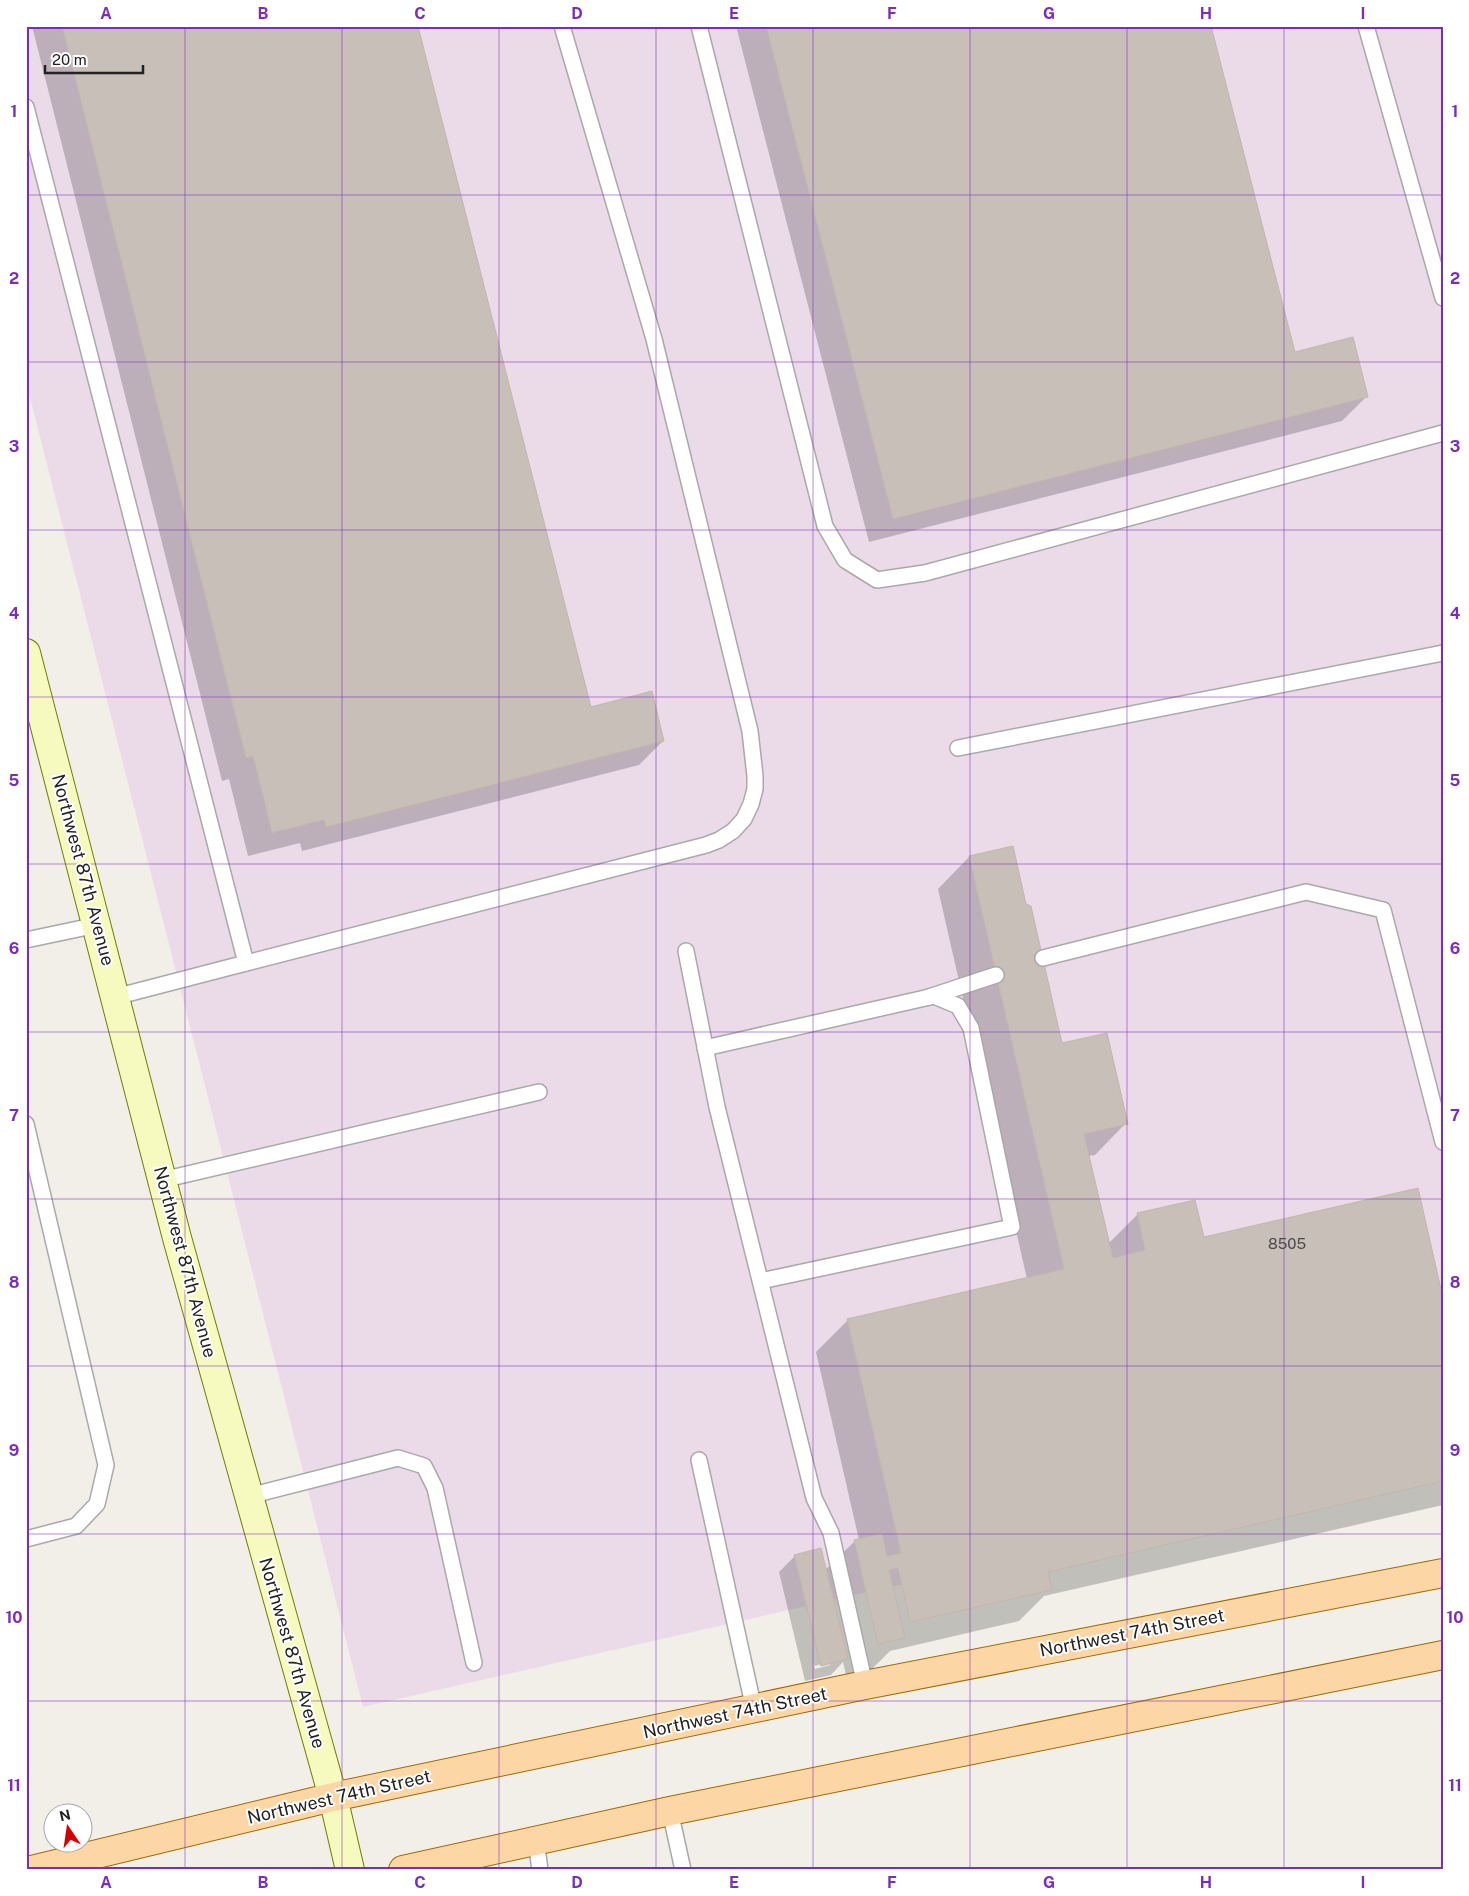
<svg xmlns="http://www.w3.org/2000/svg" width="1469" height="1896" viewBox="0 0 1469 1896" font-family="'Public Sans',sans-serif">
<style>
.industrial{fill:#ebdbe8}
.shadow{fill:#0003;fill-rule:evenodd}
.building{fill:#c7bfb8;stroke:#c4b6ab}
.lines{fill:none;stroke-linecap:round;stroke-linejoin:round}
.lane-casing{stroke:#a9a9a9;stroke-width:18}
.secondary-casing{stroke:#707d05;stroke-width:30}
.primary-casing{stroke:#a06b00;stroke-width:30}
.lane{stroke:#fff;stroke-width:15}
.secondary{stroke:#f7fabf;stroke-width:28}
.primary{stroke:#fcd6a4;stroke-width:28}
.grid{fill:none;stroke:#7b2cbf;stroke-width:1;stroke-opacity:0.55}
.labels{text-anchor:middle;stroke-width:4;stroke-linejoin:round;paint-order:stroke}
.number-label{font-size:15px;fill:#4b4948}
.street-label{font-size:18px;fill:#222;stroke:#fff}
.neatline{fill:none;stroke:#7b2cbf;stroke-width:2}
.grid-label{font-size:16px;text-anchor:middle;font-weight:bold;fill:#7b2cbf}
</style>
<rect width="100%" height="100%" fill="#f2efe9"/>
<path class="industrial" d="M26 26H1443V1461L363 1707 26 382Z"/>
<g class="shadow">
<path d="M32 26H416L590 709 663 741 639 765 302 851 300 843 248 856 229 779 222 781Z"/>
<path d="M736 26H1210L1294 353 1366 397 1342 421 869 542Z"/>
<path d="M969 857 1061 1045 1126 1123 1095 1155 1088 1156 1108 1244 1137 1215 1203 1238 1443 1304V1505L1044 1596 1019 1621 890 1651 872 1669 846 1675 843 1662 831 1675 805 1681 779 1572 795 1556 825 1570 855 1541 859 1540 816 1352 848 1320 1027 1279 938 889ZM830 1662V1665L815 1669 814 1666Z"/>
</g>
<g class="building">
<path d="M62 26H418L591 707 652 691 664 741 326 827 324 820 272 833 253 756 246 758Z"/>
<path d="M766 26H1211L1295 352 1353 337 1368 397 893 519Z"/>
<path d="M1013 846 1026 904 1031 906 1062 1043 1107 1033 1128 1124 1084 1134 1113 1258 1145 1250 1137 1213 1195 1200 1204 1237 1418 1188 1443 1298V1481L1048 1572 1052 1590 910 1622 898 1568 889 1570 905 1638 878 1644 854 1540 882 1533 887 1556 901 1553 847 1319 1064 1269 969 856Z"/>
<path d="M821 1548 848 1659 821 1666 794 1555Z"/>
</g>
<g class="lines">
<g class="lane-casing">
<g id="lane">
<path d="M699 26 825 526 845 560 877 580 925 573 1443 433"/>
<path d="M1366 26 1443 298"/>
<path d="M26 107 246 963 115 997"/>
<path d="M958 748 1443 653"/>
<path d="M26 940 97 925"/>
<path d="M686 951 717 1107 814 1498 831 1533 865 1685"/>
<path d="M1043 958 1306 892 1383 910 1443 1142"/>
<path d="M246 963 706 845 719 840 733 831 744 819 751 804 755 789V776L750 731 654 339 562 26"/>
<path d="M929 997 996 975"/>
<path d="M705 1048 934 996 958 1006 971 1028 1012 1227 761 1281"/>
<path d="M26 1124 106 1465 97 1504 76 1526 26 1539"/>
<path d="M162 1180 539 1092"/>
<path d="M699 1460 754 1709"/>
<path d="M249 1496 398 1458 424 1466 435 1488 474 1663"/>
<path d="M670 1811 683 1870"/>
<path d="M536 1841 540 1870"/>
</g>
</g>
<g class="secondary-casing">
<path id="secondary" d="M26 653 177 1238 333 1797 350 1870"/>
</g>
<g class="primary-casing">
<g id="primary">
<path d="M31 1870 333 1797 865 1685 1443 1573"/>
<path d="M403 1870 670 1811 1443 1655"/>
</g>
</g>
<use href="#lane" class="lane"/>
<use href="#secondary" class="secondary"/>
<use href="#primary" class="primary"/>
</g>
<path class="grid" d="M185 26V1870M342 26V1870M499 26V1870M656 26V1870M813 26V1870M970 26V1870M1127 26V1870M1284 26V1870M26 195H1443M26 362H1443M26 530H1443M26 697H1443M26 864H1443M26 1032H1443M26 1199H1443M26 1366H1443M26 1534H1443M26 1701H1443"/>
<g class="labels">
<g class="number-label">
<text x="1287" y="1249">8505</text>
</g>
<g class="street-label">
<text transform="translate(83 870) rotate(75)" y="6">Northwest 87th Avenue</text>
<text transform="translate(185 1262) rotate(75)" y="6">Northwest 87th Avenue</text>
<text transform="translate(1132 1633) rotate(-11)" y="6">Northwest 74th Street</text>
<text transform="translate(292 1653) rotate(74)" y="6">Northwest 87th Avenue</text>
<text transform="translate(735 1713) rotate(-12)" y="6">Northwest 74th Street</text>
<text transform="translate(339 1797) rotate(-13)" y="6">Northwest 74th Street</text>
</g>
</g>
<rect width="1469" height="1896" fill="none" stroke="#ffffff" stroke-width="55"/>
<g transform="translate(68 1828) rotate(347)"><circle r="24" fill="#ffffff" stroke="#a7a7a7"/>
<path d="M0-4L9 19L0 12L-9 19Z" fill="#d40000"/>
<text y="-8" font-size="14" font-weight="bold" text-anchor="middle" fill="#222222">N</text>
</g>
<path d="M45 65v8h98v-8" fill="none" stroke="#222222" stroke-width="2.5"/>
<text x="52" y="65" font-size="15" fill="#222222" stroke="#ffffff" stroke-width="4" paint-order="stroke">20 m</text>
<rect x="28" y="28" width="1414" height="1840" class="neatline"/>
<g class="grid-label">
<text x="106" y="19">A</text>
<text x="263" y="19">B</text>
<text x="420" y="19">C</text>
<text x="577" y="19">D</text>
<text x="734" y="19">E</text>
<text x="892" y="19">F</text>
<text x="1049" y="19">G</text>
<text x="1206" y="19">H</text>
<text x="1363" y="19">I</text>
<text x="14" y="117">1</text>
<text x="1455" y="117">1</text>
<text x="14" y="284">2</text>
<text x="1455" y="284">2</text>
<text x="14" y="452">3</text>
<text x="1455" y="452">3</text>
<text x="14" y="619">4</text>
<text x="1455" y="619">4</text>
<text x="14" y="786">5</text>
<text x="1455" y="786">5</text>
<text x="14" y="954">6</text>
<text x="1455" y="954">6</text>
<text x="14" y="1121">7</text>
<text x="1455" y="1121">7</text>
<text x="14" y="1288">8</text>
<text x="1455" y="1288">8</text>
<text x="14" y="1456">9</text>
<text x="1455" y="1456">9</text>
<text x="14" y="1623">10</text>
<text x="1455" y="1623">10</text>
<text x="14" y="1791">11</text>
<text x="1455" y="1791">11</text>
<text x="106" y="1888">A</text>
<text x="263" y="1888">B</text>
<text x="420" y="1888">C</text>
<text x="577" y="1888">D</text>
<text x="734" y="1888">E</text>
<text x="892" y="1888">F</text>
<text x="1049" y="1888">G</text>
<text x="1206" y="1888">H</text>
<text x="1363" y="1888">I</text>
</g>
</svg>
